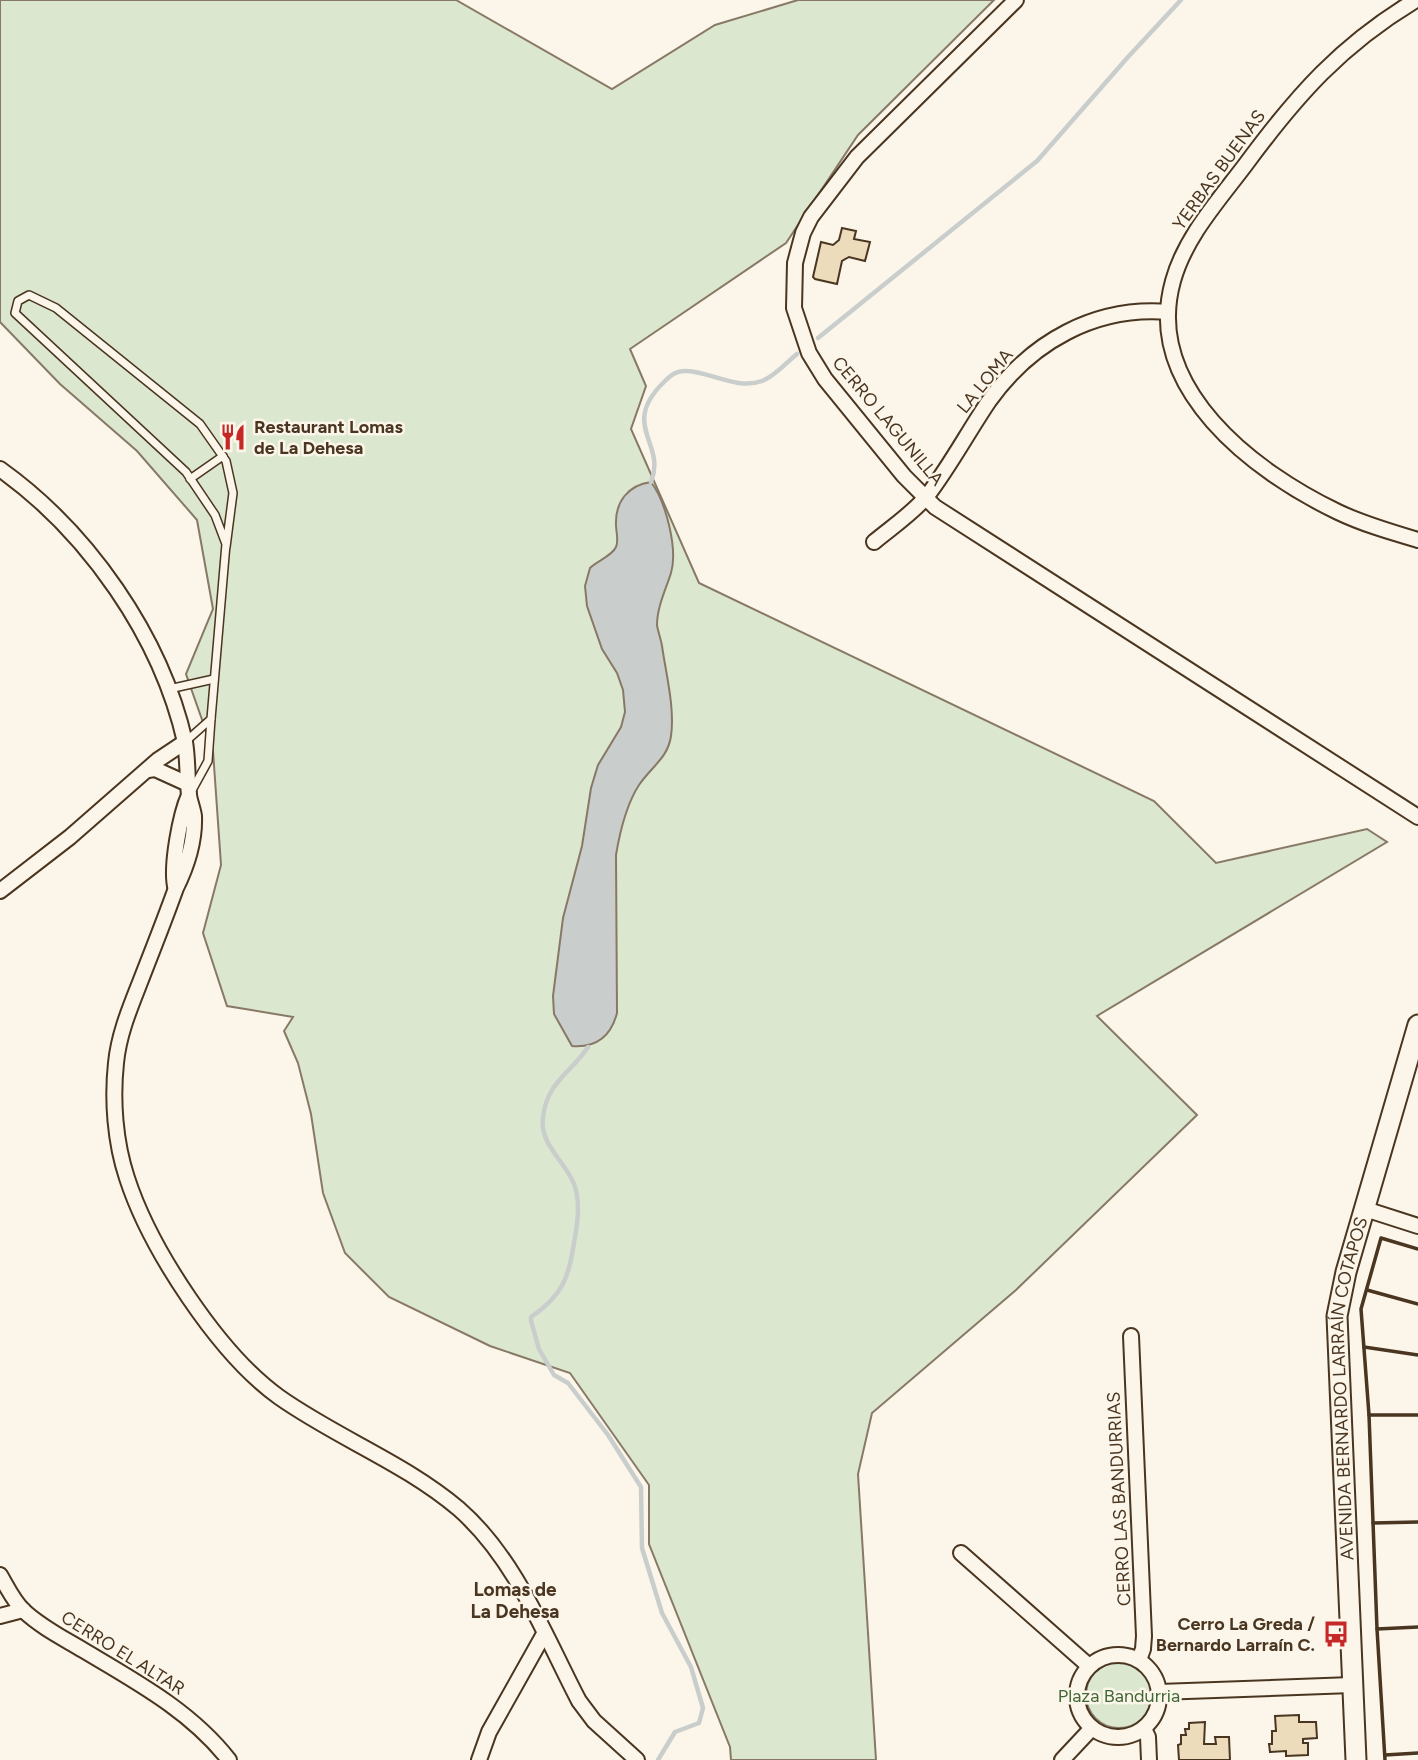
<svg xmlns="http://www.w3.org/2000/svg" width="1418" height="1760" viewBox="0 0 1418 1760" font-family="Figtree,sans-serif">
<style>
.green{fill:#dce7d0;stroke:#887966;stroke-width:2}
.water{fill:#c9cecd;stroke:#887966;stroke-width:2}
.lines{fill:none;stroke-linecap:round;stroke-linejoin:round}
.stream{stroke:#c9cecd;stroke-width:4.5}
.building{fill:#ecdcbc;stroke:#4a3520;stroke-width:2}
.service-casing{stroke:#4a3520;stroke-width:10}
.minor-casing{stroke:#4a3520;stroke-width:18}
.secondary-casing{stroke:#4a3520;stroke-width:23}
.service{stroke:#fbf6e9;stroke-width:7}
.minor{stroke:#fbf6e9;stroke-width:14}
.secondary{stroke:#fbf6e9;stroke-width:19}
.wall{stroke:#4a3520;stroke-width:3.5}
.labels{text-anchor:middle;stroke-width:5;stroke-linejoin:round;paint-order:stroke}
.street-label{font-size:18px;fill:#4a3520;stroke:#fbf6e9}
.poi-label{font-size:18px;font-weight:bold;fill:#4a3520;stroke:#fbf6e9;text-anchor:start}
.park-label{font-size:18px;fill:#436837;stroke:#fbf6e9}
.neighbourhood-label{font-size:19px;font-weight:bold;fill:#4a3520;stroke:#fbf6e9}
</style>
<rect width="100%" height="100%" fill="#fbf6e9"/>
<g class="green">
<path d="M0 0H456L612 89 715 25 798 0H994L858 135 786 243 630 349 646 386 631 429 699 583 1154 801 1216 863 1367 829 1387 842 1097 1016 1197 1115 1016 1290 872 1413 858 1474 876 1760H731L730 1747 649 1544V1485L570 1373 490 1346 389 1297 345 1253 323 1193 311 1114 298 1063 284 1031 293 1017 227 1006 203 933 221 865 213 751 186 674 213 609 197 520 137 451 60 384 0 322Z"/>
<circle cx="1119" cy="1695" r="33"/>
</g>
<path class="water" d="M651 482C666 502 678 549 671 573 666 589 657 607 657 625 658 632 661 639 662 646 666 674 675 708 671 736 668 758 651 767 639 785 626 805 620 831 616 855L617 1013C611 1036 597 1048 572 1046L554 1014 553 996 563 918 582 846 591 788 598 765 621 727 625 712 623 690 617 673 602 649 587 606 585 586 590 568C597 561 612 556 616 547 619 540 616 532 616 525 615 502 628 485 651 482Z"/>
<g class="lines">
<g class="stream">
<path d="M818 338 1037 161 1128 57 1181 0"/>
<path d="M651 482C667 443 619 426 664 382 671 375 677 370 687 371 711 372 737 390 762 381 774 377 787 362 797 354"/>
<path d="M588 1047C571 1073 547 1082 543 1117 539 1144 565 1161 574 1184 580 1199 578 1221 575 1237 569 1275 565 1294 531 1317V1321L539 1349 554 1375 568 1383 608 1435 641 1487 642 1548 662 1613 691 1667 703 1708 699 1723 675 1732 658 1760"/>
</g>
</g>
<g class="building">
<path d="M842 228 856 231 854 239 870 242 865 261 849 257 842 261 837 284 815 279 813 277 821 242 833 245 839 240Z"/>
<path d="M1299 1715V1722H1316L1317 1738 1303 1739V1743H1308V1755L1286 1756V1751L1270 1752 1269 1744H1272V1731H1276L1275 1716Z"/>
<path d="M1205 1722 1204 1744H1216L1215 1737H1229L1230 1760H1179L1178 1745 1181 1744V1735H1186L1185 1729H1189V1723Z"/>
</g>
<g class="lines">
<g class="service-casing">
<g id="service">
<path d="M190 479 223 456"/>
<path d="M169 689 214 679"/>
<path d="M185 742 211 719 226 544 215 515 186 472 15 313 18 301 29 295 56 308 200 424 226 461 233 493 226 547"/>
<path d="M191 792 208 761 211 719"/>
</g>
</g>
<g class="minor-casing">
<g id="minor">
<path d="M1016 0 857 157 811 217 803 233 795 263 794 308 809 353 825 379 904 476 935 507 1418 817"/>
<path d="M1416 0C1341 45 1297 95 1246 164 1219 200 1185 237 1173 281 1143 388 1254 472 1338 512 1363 524 1391 532 1418 540"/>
<path d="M0 469C88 532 161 636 185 742 188 760 187 778 189 795 190 802 193 809 194 816 195 841 187 866 176 888 166 916 155 944 144 972 133 1001 119 1031 116 1063 112 1100 115 1142 127 1178 150 1249 219 1354 279 1397 337 1438 405 1463 459 1509 516 1559 545 1636 579 1701L594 1721 637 1760"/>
<path d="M874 542C892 527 913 513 927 496 950 466 968 432 989 401 1031 342 1095 306 1168 312"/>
<path d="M148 770 155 769 188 784"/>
<path d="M175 886C171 865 180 815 189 795"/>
<path d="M0 891 70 837 158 760 185 742"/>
<path d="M1365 1209 1418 1226"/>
<path d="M1131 1336 1144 1636 1143 1649 1139 1660"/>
<path d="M961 1553 1089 1666"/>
<path d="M0 1575C7 1587 14 1602 24 1611 41 1627 63 1638 83 1650 135 1681 191 1711 229 1760"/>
<path d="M0 1616 23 1610"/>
<circle cx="1118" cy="1696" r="41"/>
<path d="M1159 1692 1352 1685"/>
<path d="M1144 1729 1148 1737 1149 1760"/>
<path d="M479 1760 489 1732 544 1634"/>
<path d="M1062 1760 1092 1728"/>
</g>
</g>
<g class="secondary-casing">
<g id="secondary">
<path id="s1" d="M1356 1760 1337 1316 1346 1272 1418 1025"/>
</g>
</g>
<use href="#service" class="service"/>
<use href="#minor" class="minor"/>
<use href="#secondary" class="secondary"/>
<g class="wall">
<path d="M1367 1290 1418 1304"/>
<path d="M1364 1347 1418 1355"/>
<path d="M1369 1415 1361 1309 1381 1238 1418 1249"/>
<path d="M1418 1415H1369L1377 1629 1418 1627"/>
<path d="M1373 1523 1418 1522"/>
<path d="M1377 1629 1385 1760"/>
<path d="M1385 1755 1418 1753"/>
</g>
</g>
<defs>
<g id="restaurant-bare" transform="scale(2.1)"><path d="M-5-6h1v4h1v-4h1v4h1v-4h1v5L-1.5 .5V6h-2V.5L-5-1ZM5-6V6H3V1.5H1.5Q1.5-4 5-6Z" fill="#c62828" stroke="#fbf6e9" stroke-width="2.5" paint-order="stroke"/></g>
<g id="bus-bare" transform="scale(2.1)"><path d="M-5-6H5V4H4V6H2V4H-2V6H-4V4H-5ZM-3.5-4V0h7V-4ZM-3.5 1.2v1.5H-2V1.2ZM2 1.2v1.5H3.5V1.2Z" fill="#c62828" stroke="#fbf6e9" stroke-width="2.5" paint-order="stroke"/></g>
</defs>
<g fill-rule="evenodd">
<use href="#restaurant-bare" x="233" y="437"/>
<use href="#bus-bare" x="1336" y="1634"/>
</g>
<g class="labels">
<g class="street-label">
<text transform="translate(1219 170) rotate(-54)" y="6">YERBAS BUENAS</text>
<text transform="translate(985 381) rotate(-51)" y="6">LA LOMA</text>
<text transform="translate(888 421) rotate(50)" y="6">CERRO LAGUNILLA</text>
<text dy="6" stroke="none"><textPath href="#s1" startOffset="373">AVENIDA BERNARDO LARRAÍN COTAPOS</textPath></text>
<text transform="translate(1119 1499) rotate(-93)" y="6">CERRO LAS BANDURRIAS</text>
<text transform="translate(123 1653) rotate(32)" y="6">CERRO EL ALTAR</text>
</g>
<g class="poi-label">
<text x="254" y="433">Restaurant Lomas<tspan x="254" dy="21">de La Dehesa</tspan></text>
<text x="1315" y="1630" text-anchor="end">Cerro La Greda /<tspan x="1315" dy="21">Bernardo Larraín C.</tspan></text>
</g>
<g class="park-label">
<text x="1119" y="1702">Plaza Bandurria</text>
</g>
<g class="neighbourhood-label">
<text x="515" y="1596">Lomas de<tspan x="515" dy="22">La Dehesa</tspan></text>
</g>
</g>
</svg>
